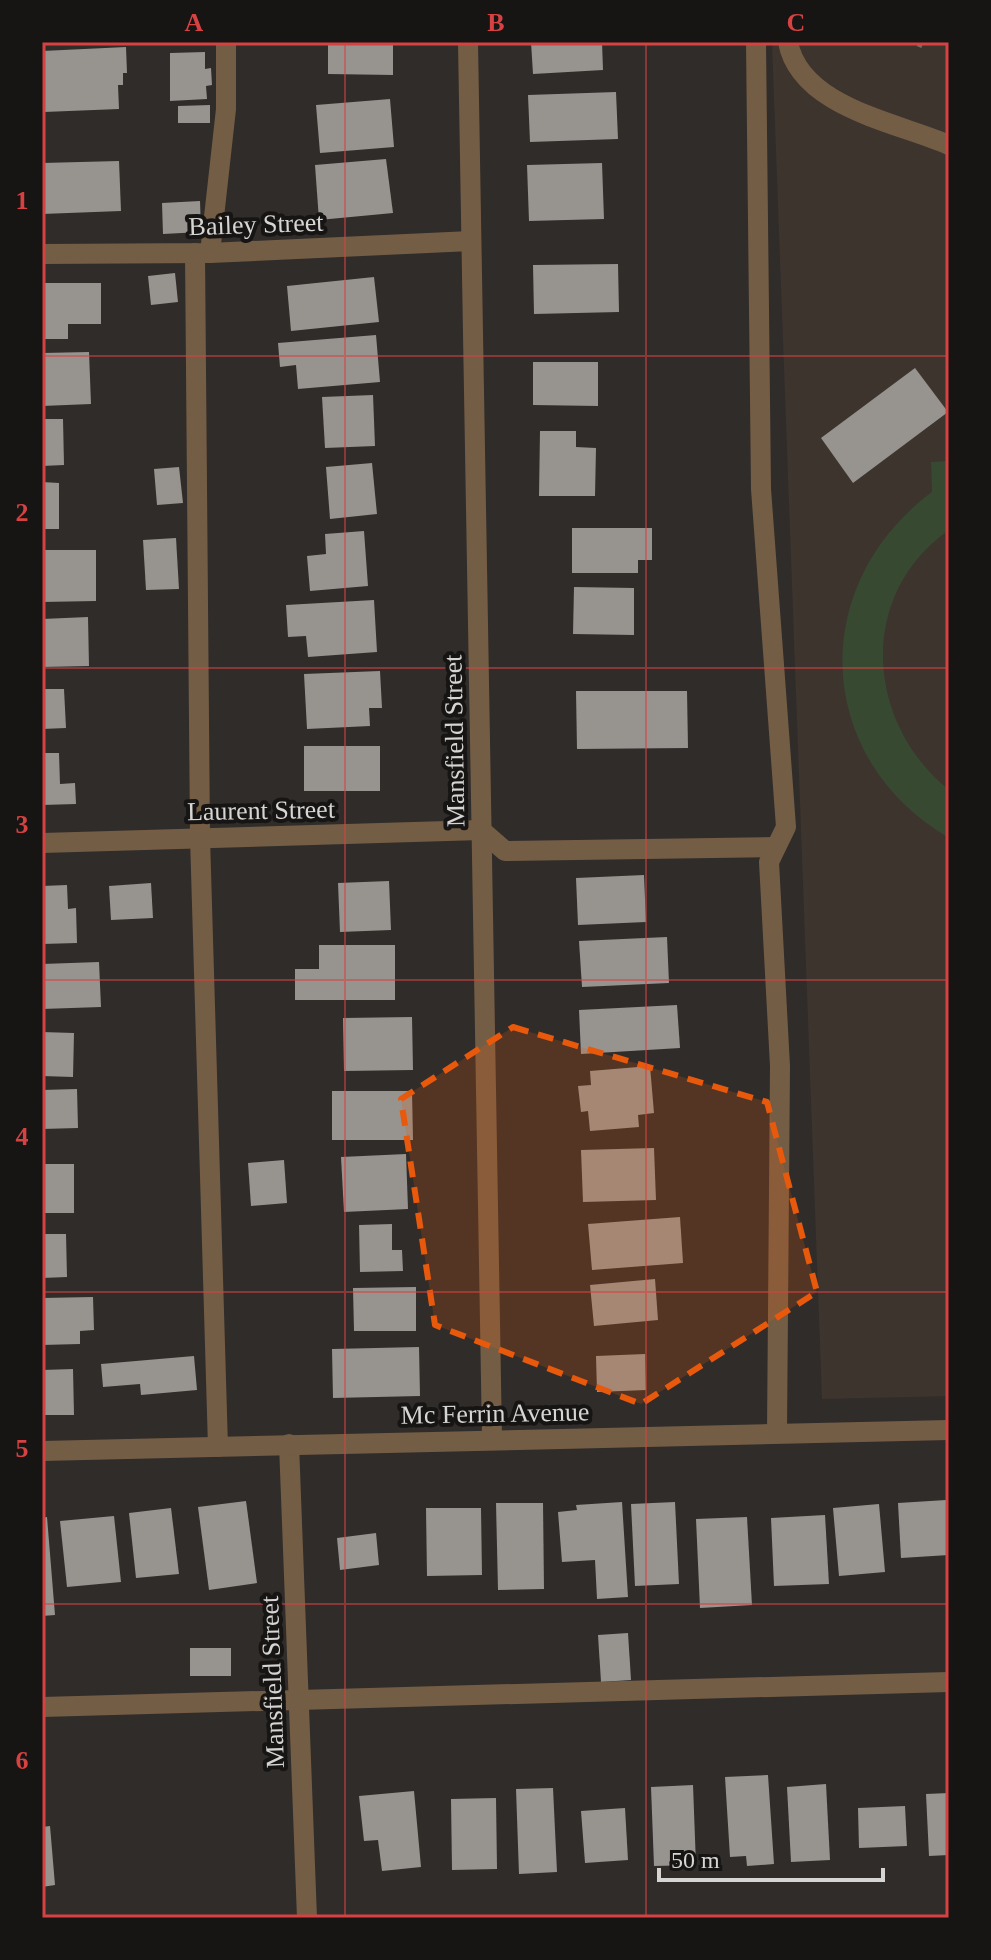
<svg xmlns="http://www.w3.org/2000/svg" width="991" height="1960" viewBox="0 0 991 1960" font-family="'Times New Roman',serif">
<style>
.built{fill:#3d342e}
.green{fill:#384932}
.building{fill:#97938f}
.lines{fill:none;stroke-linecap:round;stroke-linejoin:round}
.path{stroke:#726e6c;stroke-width:5;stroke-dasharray:4 4;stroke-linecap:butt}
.minor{stroke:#745d45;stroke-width:20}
.marked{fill:#e8590c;fill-opacity:0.2;stroke:#e8590c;stroke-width:6;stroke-dasharray:16 10;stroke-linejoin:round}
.grid{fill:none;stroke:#d64242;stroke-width:2;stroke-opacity:0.55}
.labels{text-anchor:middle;stroke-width:8;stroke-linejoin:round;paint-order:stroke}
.street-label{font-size:26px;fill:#d7d5d3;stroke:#161514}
.neatline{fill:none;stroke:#d64242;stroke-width:3}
.grid-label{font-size:26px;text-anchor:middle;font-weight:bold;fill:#d64242}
</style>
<rect width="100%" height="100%" fill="#302c2a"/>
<path class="built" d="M772 42H949V1396L822 1399Z"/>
<path class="green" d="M949 461V530C856 595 866 723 949 790V838C813 758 807 585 932 492L931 462Z"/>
<g class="building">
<path d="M328 42H393V75L328 74Z"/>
<path d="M531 42H602L603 70 533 74Z"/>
<path d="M126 47 127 73H123V85H118L119 109 44 112 42 51Z"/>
<path d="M205 52V69L211 68 212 85 206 86 207 99 170 101V53Z"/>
<path d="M616 92 618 139 530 142 528 95Z"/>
<path d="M390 99 394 147 320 153 316 105Z"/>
<path d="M210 105V123H178V106Z"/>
<path d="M386 159 393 213 319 220 315 165Z"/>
<path d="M119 161 121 211 42 214V163Z"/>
<path d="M602 163 604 219 529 221 527 165Z"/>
<path d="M200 201 201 232 163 234 162 203Z"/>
<path d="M618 264 619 312 534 314 533 265Z"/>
<path d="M175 273 178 302 151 305 148 276Z"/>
<path d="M374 277 379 322 291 331 287 286Z"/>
<path d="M42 283H101V324H68V339H42Z"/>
<path d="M376 335 380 382 298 389 296 365 280 367 278 343Z"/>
<path d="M89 352 91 404 42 406V353Z"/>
<path d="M533 362H598V406L533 405Z"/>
<path d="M915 368 948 412 853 483 821 438Z"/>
<path d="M373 395 375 446 325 448 322 397Z"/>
<path d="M42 419H63L64 465 42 466Z"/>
<path d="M540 431H576V447L596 448 595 496H539Z"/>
<path d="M372 463 377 514 330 519 326 467Z"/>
<path d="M179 467 183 503 157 505 154 469Z"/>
<path d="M42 482 59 483V529H42Z"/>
<path d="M572 528H652V560H638V573H572Z"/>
<path d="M364 531 368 586 310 591 307 556 326 554 325 534Z"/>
<path d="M176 538 179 589 146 590 143 540Z"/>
<path d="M42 550H96V601L42 602Z"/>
<path d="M574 587 634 588V635L573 634Z"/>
<path d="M374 600 377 652 308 657 306 636 288 637 286 605Z"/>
<path d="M88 617 89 666 42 667V619Z"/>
<path d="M380 671 382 708H369L370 726 307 729 304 674Z"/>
<path d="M42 689H64L66 728 42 729Z"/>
<path d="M576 691H687L688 748 577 749Z"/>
<rect x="304" y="746" width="76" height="45"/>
<path d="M42 753H59L60 784 75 783 76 804 42 805Z"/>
<path d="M644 875 646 922 578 925 576 878Z"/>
<path d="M389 881 391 930 340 932 338 883Z"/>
<path d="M151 883 153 918 111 920 109 886Z"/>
<path d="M67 885 68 909 76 908 77 943 42 944V886Z"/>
<path d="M667 937 669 983 582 987 579 941Z"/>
<path d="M319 945H395V1000H295V969H319Z"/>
<path d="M99 962 101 1007 42 1009V964Z"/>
<path d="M677 1005 680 1048 581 1054 579 1010Z"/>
<path d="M412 1017 413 1070 344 1071 343 1018Z"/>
<path d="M42 1032 74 1033 73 1077 42 1076Z"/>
<path d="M650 1066 654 1113 638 1115 639 1127 590 1131 588 1111 581 1112 578 1086 591 1085 590 1071Z"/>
<path d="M77 1089 78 1128 42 1129V1090Z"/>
<path d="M332 1091H412L413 1140H332Z"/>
<path d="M654 1148 656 1200 583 1202 581 1150Z"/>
<path d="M406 1154 408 1209 344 1212 341 1157Z"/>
<path d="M284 1160 287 1203 251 1206 248 1163Z"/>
<rect x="42" y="1164" width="32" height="49"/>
<path d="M680 1217 683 1263 592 1270 588 1224Z"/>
<path d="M392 1224V1250H402L403 1271 360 1272 359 1225Z"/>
<path d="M42 1234H66L67 1277 42 1278Z"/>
<path d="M655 1279 658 1320 594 1326 590 1285Z"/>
<path d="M416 1287V1331H354L353 1288Z"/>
<path d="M93 1297 94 1330 80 1331V1344L42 1345V1298Z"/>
<path d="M419 1347 420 1396 333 1398 332 1349Z"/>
<path d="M645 1354 646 1390 597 1392 596 1356Z"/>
<path d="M194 1356 197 1390 141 1395 140 1384 103 1387 101 1364Z"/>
<path d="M73 1369 74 1415H42V1370Z"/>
<path d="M946 1500 949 1555 901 1558 898 1503Z"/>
<path d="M246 1501 257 1583 209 1590 198 1507Z"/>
<path d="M622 1502 628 1597 597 1599 595 1560 562 1562 558 1512 577 1510 576 1505Z"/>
<path d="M675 1502 679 1584 635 1586 631 1504Z"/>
<path d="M496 1503H543L544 1589 498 1590Z"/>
<path d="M879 1504 885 1572 839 1576 833 1508Z"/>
<path d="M171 1508 179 1574 136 1578 129 1513Z"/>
<path d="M426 1508H481L482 1575 427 1576Z"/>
<path d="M825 1515 829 1584 774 1586 771 1518Z"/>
<path d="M114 1516 121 1582 67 1587 60 1521Z"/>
<path d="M47 1517 55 1615 42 1616V1518Z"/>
<path d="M747 1517 752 1605 700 1608 696 1519Z"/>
<path d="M376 1533 379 1565 340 1570 337 1538Z"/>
<path d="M628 1633 631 1680 601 1682 598 1635Z"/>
<rect x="190" y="1648" width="41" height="28"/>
<path d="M768 1775 774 1864 747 1866 746 1856 730 1857 725 1777Z"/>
<path d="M826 1784 830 1860 791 1862 787 1787Z"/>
<path d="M693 1785 696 1865 654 1866 651 1787Z"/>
<path d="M553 1788 557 1872 519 1874 516 1789Z"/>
<path d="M414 1791 421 1867 382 1871 378 1840 364 1841 359 1796Z"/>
<path d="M949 1793V1855L929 1856 926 1794Z"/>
<path d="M496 1798 497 1869 452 1870 451 1799Z"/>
<path d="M905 1806 907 1846 859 1848 858 1808Z"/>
<path d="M625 1808 628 1860 585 1863 581 1811Z"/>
<path d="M50 1826 55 1885 42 1887V1827Z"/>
</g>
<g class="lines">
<path class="path" d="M919 47 921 42"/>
<g class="minor">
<path d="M468 42 492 1439"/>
<path d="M756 42 761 489 786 827 769 862 780 1066 777 1433"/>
<path d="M788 42C800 107 896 122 949 145"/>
<path d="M195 253 200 837 218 1447"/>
<path d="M210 253 226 109V42"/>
<path d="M42 254 210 253 471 241"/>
<path d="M481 830 505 851 776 847"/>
<path d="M42 843 481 830"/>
<path d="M289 1444 307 1918"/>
<path d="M42 1451 949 1430"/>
<path d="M42 1707 949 1682"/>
</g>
</g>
<path class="marked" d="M513 1027 767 1102 817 1292 641 1404 435 1325 401 1099Z"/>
<path class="grid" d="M345 42V1918M646 42V1918M42 356H949M42 668H949M42 980H949M42 1292H949M42 1604H949"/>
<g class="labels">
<g class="street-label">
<text transform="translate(256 224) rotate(-2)" y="9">Bailey Street</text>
<text transform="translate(454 741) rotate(-91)" y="9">Mansfield Street</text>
<text transform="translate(261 810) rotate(-1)" y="9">Laurent Street</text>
<text transform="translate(495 1413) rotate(-1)" y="9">Mc Ferrin Avenue</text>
<text transform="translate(272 1682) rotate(-92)" y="9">Mansfield Street</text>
</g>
</g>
<rect width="991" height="1960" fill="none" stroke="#161514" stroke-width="88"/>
<path d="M659 1868v12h224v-12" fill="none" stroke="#d7d5d3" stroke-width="4"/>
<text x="671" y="1868" font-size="24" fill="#d7d5d3" stroke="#161514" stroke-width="6" paint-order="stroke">50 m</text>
<rect x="44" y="44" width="903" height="1872" class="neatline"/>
<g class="grid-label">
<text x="194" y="31">A</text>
<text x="496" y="31">B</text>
<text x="796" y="31">C</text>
<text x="22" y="209">1</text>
<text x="22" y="521">2</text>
<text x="22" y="833">3</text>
<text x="22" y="1145">4</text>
<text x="22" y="1457">5</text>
<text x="22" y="1769">6</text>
</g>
</svg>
